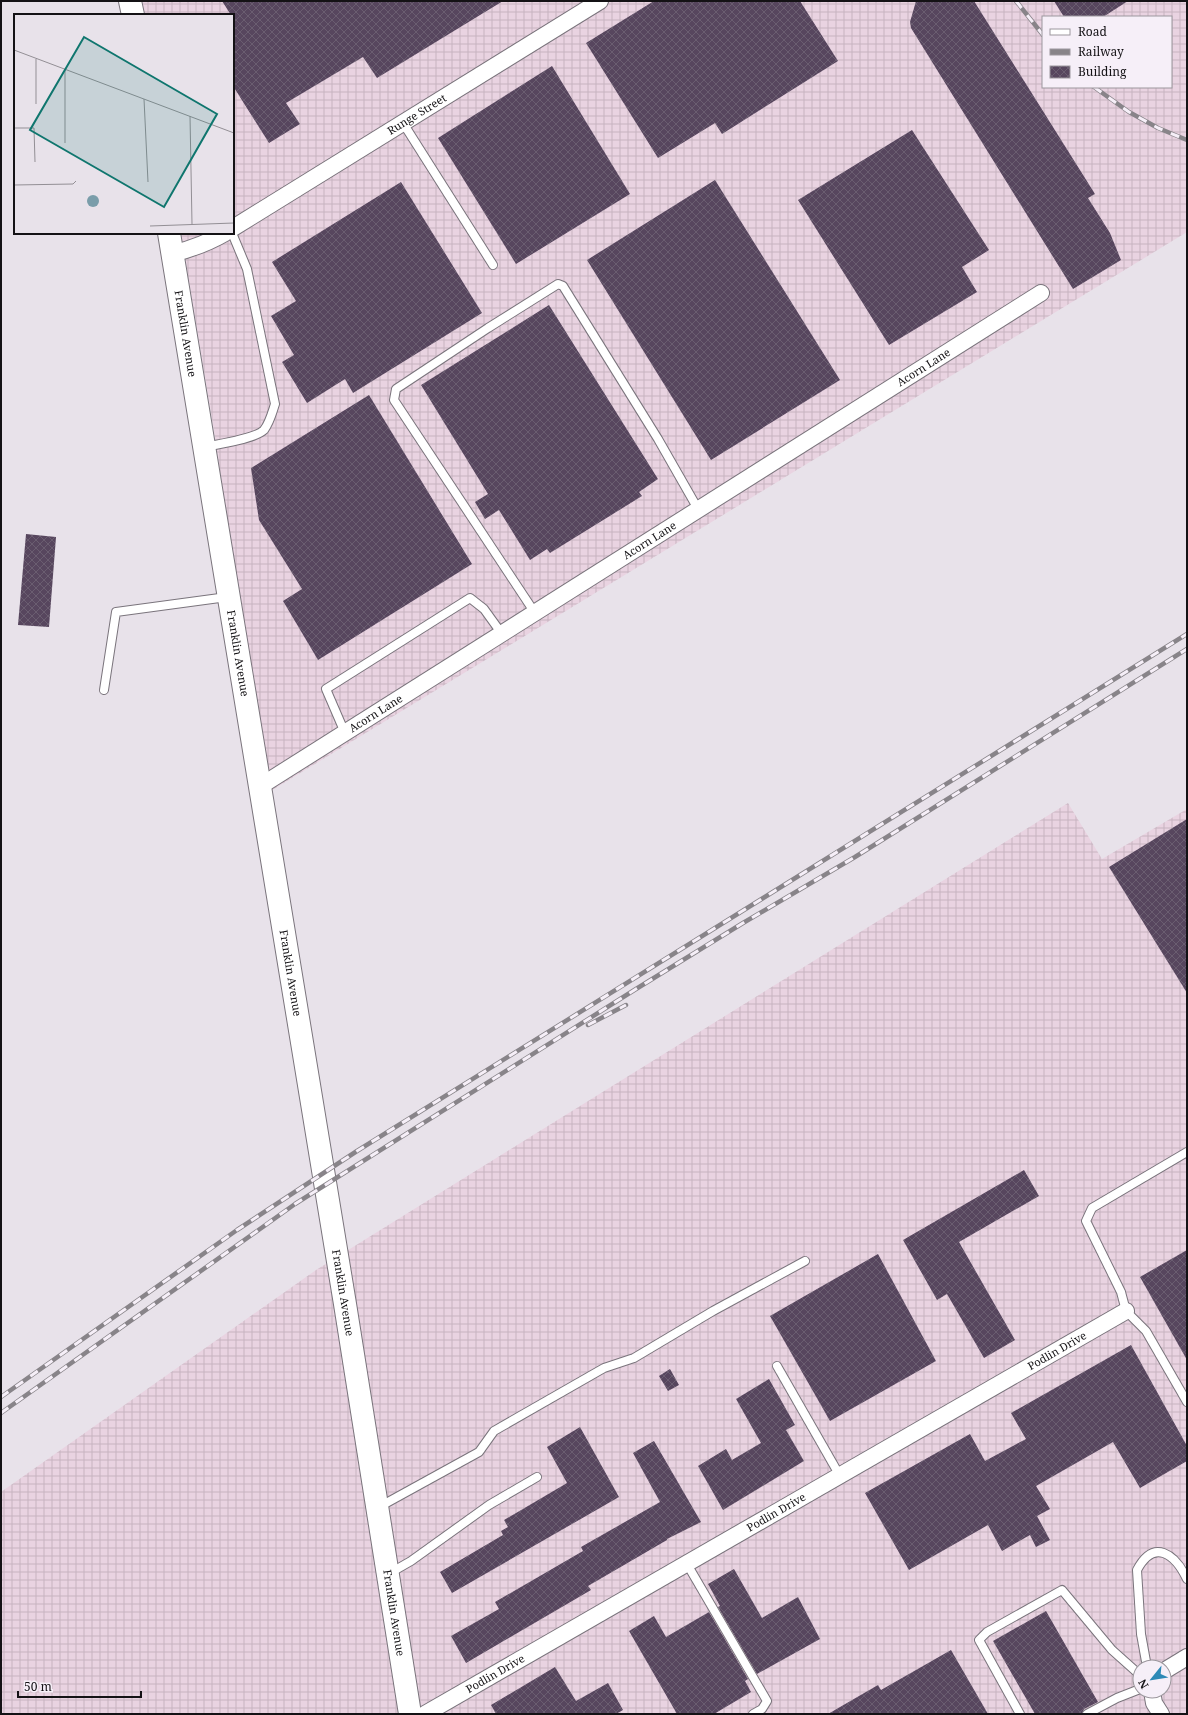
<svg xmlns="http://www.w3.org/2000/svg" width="1188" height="1715" viewBox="0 0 1188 1715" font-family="'Noto Serif',serif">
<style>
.industrial{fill:url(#industrial-grid);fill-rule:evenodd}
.building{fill:url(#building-cross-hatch)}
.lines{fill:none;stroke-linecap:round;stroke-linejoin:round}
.lane-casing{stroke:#7a747c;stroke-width:10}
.street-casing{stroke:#7a747c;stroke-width:18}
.secondary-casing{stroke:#7a747c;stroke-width:24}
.lane{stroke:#fff;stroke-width:8}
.street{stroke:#fff;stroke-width:16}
.secondary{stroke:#fff;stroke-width:22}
.rail-casing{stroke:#888489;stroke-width:4.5}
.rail{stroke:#f6eff8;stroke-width:3;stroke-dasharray:9;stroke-linecap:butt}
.labels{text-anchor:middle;stroke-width:4;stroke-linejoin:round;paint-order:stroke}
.street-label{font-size:11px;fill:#141215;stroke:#f6eff8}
.inset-road{fill:none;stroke:#938f95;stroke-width:1}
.view{fill:#0f766e;fill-opacity:0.15;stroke:#0f766e;stroke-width:2}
.inset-edge{fill:none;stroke:#141215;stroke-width:2}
</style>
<defs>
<pattern id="industrial-grid" width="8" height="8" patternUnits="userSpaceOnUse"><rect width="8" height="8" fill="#e9d3e1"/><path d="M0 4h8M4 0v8" fill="none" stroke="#c7b4c0"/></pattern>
<pattern id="building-cross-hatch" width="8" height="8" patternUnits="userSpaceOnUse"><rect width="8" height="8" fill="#57465e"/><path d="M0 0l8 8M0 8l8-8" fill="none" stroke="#6a5d70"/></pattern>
</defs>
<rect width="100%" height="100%" fill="#e8e2ea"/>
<g class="industrial">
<path d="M142 1H1187V232L269 792 213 425 181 233H233V15H145ZM1043 17H1171V87H1043Z"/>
<path d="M1068 803 1102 859 1187 809V1714H1V1492L316 1270ZM1140 1667H1164V1691H1140Z"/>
</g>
<g class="building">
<path d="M222 1H503L377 78 363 57 286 103 300 124 269 143 233 86V15H231Z"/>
<path d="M654 1H800L838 61 722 134 715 123 658 158 586 43Z"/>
<path d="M916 1H974L1095 194 1088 198 1110 233 1121 260 1073 289 911 28 910 22Z"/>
<path d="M1054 1H1128L1103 17H1064Z"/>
<path d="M552 66 630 194 516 264 438 138Z"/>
<path d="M912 130 989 250 962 267 977 292 889 345 798 200Z"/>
<path d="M715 180 840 380 711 460 587 260Z"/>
<path d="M401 182 482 313 353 393 345 379 307 403 282 362 294 355 271 316 296 301 272 262Z"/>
<path d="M549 305 658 479 639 492 642 496 550 553 547 549 530 560 499 510 485 519 475 502 488 494 421 385Z"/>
<path d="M369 395 472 564 318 660 283 601 302 589 259 520 251 468Z"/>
<path d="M26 534 56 537 49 627 18 625Z"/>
<path d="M1187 819V993L1109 867Z"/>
<path d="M1024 1170 1039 1196 959 1242 1015 1340 984 1358 947 1294 937 1300 903 1240Z"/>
<path d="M1187 1250V1360L1140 1277Z"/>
<path d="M878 1254 936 1361 830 1421 770 1316Z"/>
<path d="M1131 1345 1187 1446V1461L1140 1488 1113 1442 1036 1486 1050 1509 1037 1516 1050 1540 1036 1547 1030 1535 1002 1551 988 1525 909 1570 865 1493 970 1434 985 1461 1026 1439 1011 1413Z"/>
<path d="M670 1369 679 1385 668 1391 659 1376Z"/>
<path d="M769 1379 795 1425 786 1430 804 1461 723 1510 698 1466 726 1449 732 1460 761 1443 736 1399Z"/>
<path d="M580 1427 619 1497 452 1593 440 1572 503 1535 501 1531 508 1527 504 1520 567 1483 547 1447Z"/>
<path d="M654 1441 701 1522 667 1539V1540L588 1586 591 1590 466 1663 451 1636 499 1609 495 1602 583 1551 581 1547 660 1502 633 1453Z"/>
<path d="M734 1569 762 1618 798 1597 820 1639 757 1674 718 1607 720 1606 708 1584Z"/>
<path d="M1046 1611 1098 1702 1084 1709 1082 1714H1035L993 1641Z"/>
<path d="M709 1612 748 1679 745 1681 751 1692 714 1714H677L629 1631 654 1616 666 1637Z"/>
<path d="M951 1650 988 1714H828L878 1685 881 1690Z"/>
<path d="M555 1667 576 1701 608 1683 623 1710 616 1714H496L491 1705Z"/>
</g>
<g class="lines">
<g class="lane-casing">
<g id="lane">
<path d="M403 123 493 265"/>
<path d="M205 447C218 444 255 439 264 430 270 422 272 413 275 404L247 269 232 233"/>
<path d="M535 613 394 400 396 389 488 328 558 284 563 286 658 439 698 509"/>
<path d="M104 690 116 612 227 597"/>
<path d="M345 733 326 689 470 598 484 609 502 634"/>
<path d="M1187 1152 1092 1208 1086 1221 1121 1292 1126 1311 1146 1331 1187 1402"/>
<path d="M777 1366 840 1476"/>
<path d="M379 1507 479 1452 494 1431 604 1368 634 1358 713 1311 805 1261"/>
<path d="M687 1564 767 1701 762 1709 753 1714"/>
<path d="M390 1573 411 1561 489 1505 537 1477"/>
<path d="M1147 1667 1141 1634 1137 1570C1154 1538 1175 1554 1187 1579"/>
<path d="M1020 1714 979 1640 987 1632 1062 1590 1112 1650 1140 1675"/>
<path d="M1087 1714 1117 1698 1140 1689"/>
</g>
</g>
<g class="street-casing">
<g id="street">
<path id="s1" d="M233 228 600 1"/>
<path d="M172 254C191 249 208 243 225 233"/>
<path id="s2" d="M259 787 1041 293"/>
<path d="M1164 1671 1187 1657"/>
<path d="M1152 1691 1154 1703 1161 1714"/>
<path id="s3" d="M425 1714 1126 1311"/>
</g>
</g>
<g class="secondary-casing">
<g id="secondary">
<path d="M130 1 133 15"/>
<path id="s4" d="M169 233 345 1304 410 1714"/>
</g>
</g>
<use href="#lane" class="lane"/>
<use href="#street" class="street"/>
<use href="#secondary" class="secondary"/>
<g class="rail-casing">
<g id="rail">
<path d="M1016 1 1043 35"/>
<path d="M1094 87 1129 112 1158 128 1187 140"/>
<path d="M588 1025 626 1005"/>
<path d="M1 1397 237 1230 357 1151 1187 634"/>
<path d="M1 1413 295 1204 636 989 743 923 855 857 1187 649"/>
</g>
</g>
<use href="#rail" class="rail"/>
</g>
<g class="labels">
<g class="street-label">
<text dy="4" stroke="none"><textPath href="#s1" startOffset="216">Runge Street</textPath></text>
<text dy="4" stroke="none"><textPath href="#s4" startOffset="102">Franklin Avenue</textPath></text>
<text dy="4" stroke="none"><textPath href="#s2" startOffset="786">Acorn Lane</textPath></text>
<text dy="4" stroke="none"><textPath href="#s2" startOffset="462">Acorn Lane</textPath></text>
<text dy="4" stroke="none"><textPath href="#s4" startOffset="426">Franklin Avenue</textPath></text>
<text dy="4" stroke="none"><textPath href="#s2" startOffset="138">Acorn Lane</textPath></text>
<text dy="4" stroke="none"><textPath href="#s4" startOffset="750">Franklin Avenue</textPath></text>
<text dy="4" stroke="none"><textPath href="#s4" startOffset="1074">Franklin Avenue</textPath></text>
<text dy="4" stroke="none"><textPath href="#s3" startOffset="729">Podlin Drive</textPath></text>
<text dy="4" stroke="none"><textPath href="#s3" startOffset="405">Podlin Drive</textPath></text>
<text dy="4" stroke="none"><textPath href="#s4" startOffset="1398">Franklin Avenue</textPath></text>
<text dy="4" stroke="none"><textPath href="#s3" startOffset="81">Podlin Drive</textPath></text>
</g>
</g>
<g transform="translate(14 14)">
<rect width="220" height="220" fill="#e8e2ea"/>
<path d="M73 187a6 6 0 1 1 12 0a6 6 0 1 1-12 0Z" fill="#7a9daa"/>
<path class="inset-road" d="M0 36 220 119M22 45V90M130 85 134 168M176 102 178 210M0 114H20L21 148M51 129V55M0 171 59 170 62 167M136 212 220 209"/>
<path class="view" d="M70 23 203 100 150 193 16 116Z"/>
<rect width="220" height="220" class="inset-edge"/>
</g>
<rect width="1188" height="1715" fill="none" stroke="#141215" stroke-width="4"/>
<rect x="1042" y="16" width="130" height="72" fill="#f6eff8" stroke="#9c979d"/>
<rect x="1050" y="29" width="20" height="6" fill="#ffffff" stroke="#9c979d"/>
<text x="1078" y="36" font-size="12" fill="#141215">Road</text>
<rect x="1050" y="49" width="20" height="6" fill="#888489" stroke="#9c979d"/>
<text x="1078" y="56" font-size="12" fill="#141215">Railway</text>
<rect x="1050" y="66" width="20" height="12" fill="url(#building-cross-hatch)" stroke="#9c979d"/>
<text x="1078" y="76" font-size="12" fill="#141215">Building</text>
<g transform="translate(1152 1679) rotate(240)"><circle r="19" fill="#f6eff8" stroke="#9c979d"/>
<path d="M0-3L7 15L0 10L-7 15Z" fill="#2e89b6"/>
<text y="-6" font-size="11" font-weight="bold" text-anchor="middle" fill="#141215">N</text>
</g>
<path d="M18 1691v6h123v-6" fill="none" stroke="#141215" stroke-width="2"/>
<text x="24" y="1691" font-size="12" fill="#141215" stroke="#f6eff8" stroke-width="3" paint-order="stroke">50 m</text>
</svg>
